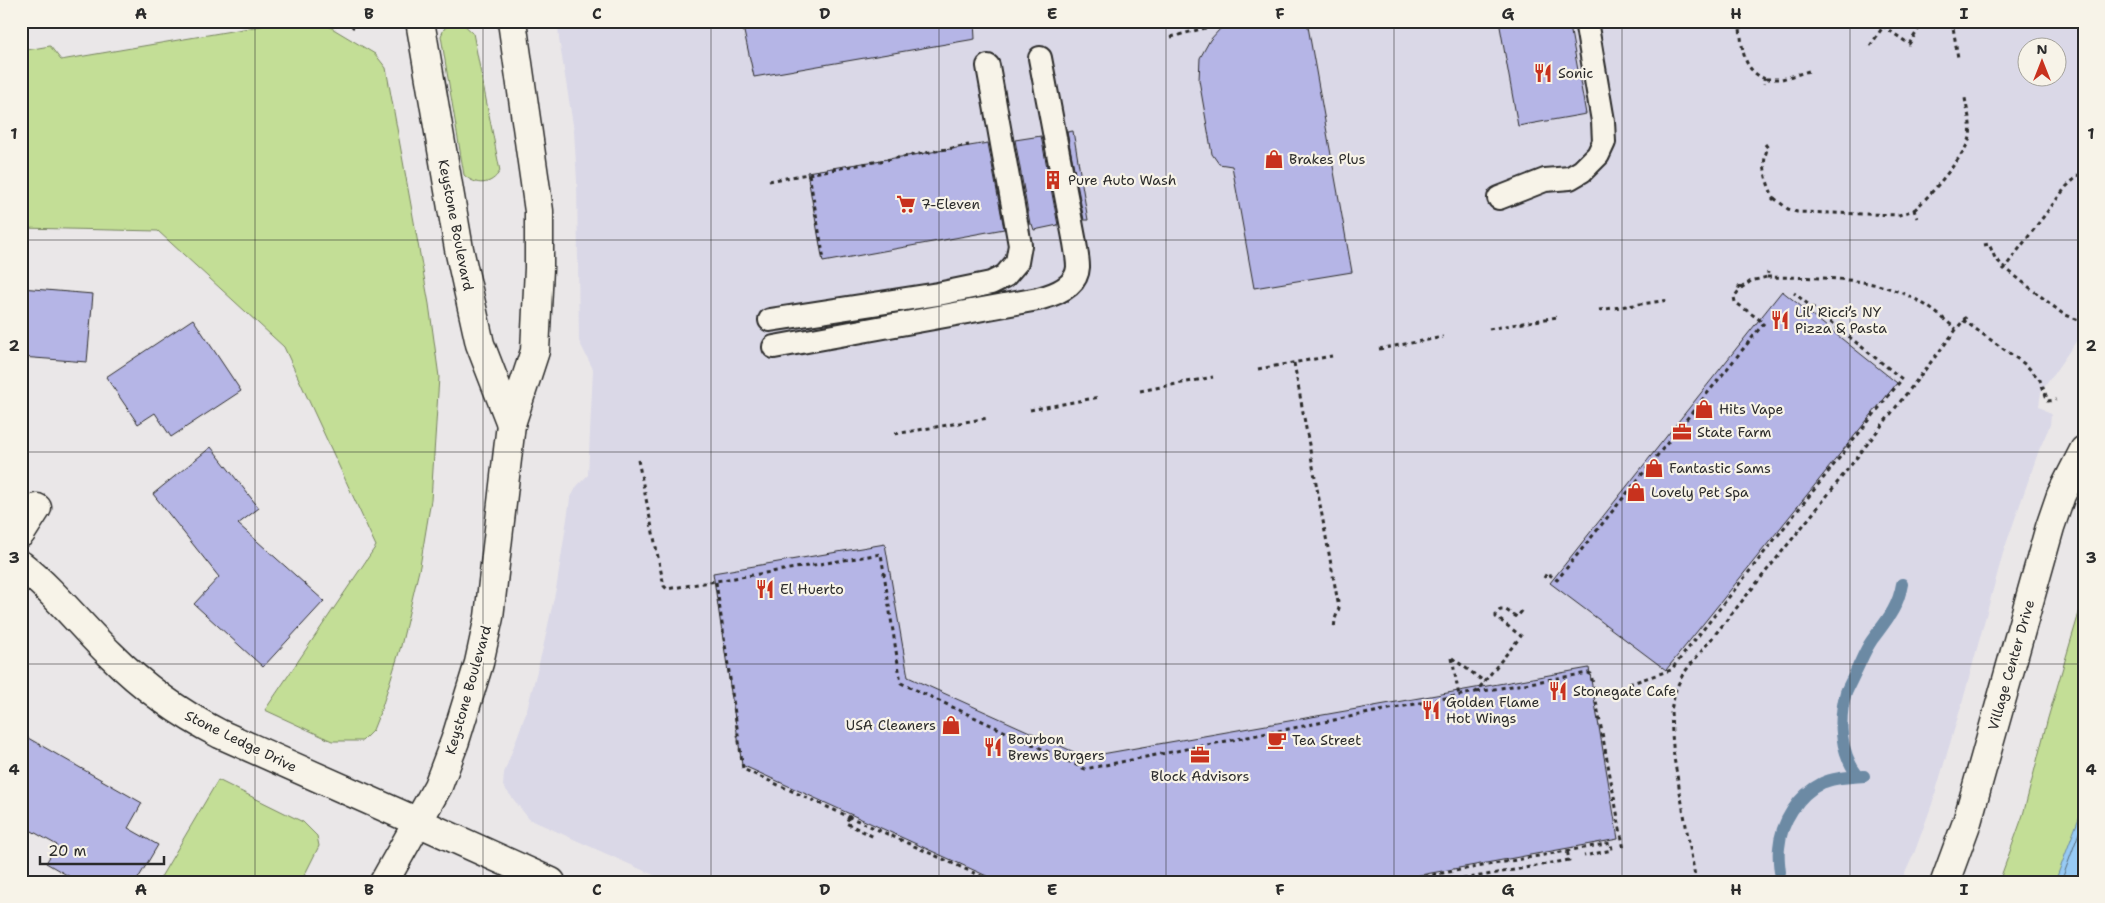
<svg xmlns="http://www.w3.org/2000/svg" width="2105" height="903" viewBox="0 0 2105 903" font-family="'Shantell Sans',sans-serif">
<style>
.built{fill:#dad8e7;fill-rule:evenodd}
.green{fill:#c3de96;stroke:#778460}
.water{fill:#97caf4;stroke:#6c8aa4}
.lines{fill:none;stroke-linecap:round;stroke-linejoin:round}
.shore{stroke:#566b7b;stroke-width:1}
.stream{stroke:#6c8aa4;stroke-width:12}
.building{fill:#b5b5e6;stroke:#2b2b2b}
.lane-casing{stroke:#2b2b2b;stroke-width:26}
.street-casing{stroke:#2b2b2b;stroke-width:31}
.secondary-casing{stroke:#2b2b2b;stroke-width:31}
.path{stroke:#2b2b2b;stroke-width:3;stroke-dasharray:4 4;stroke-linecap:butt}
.lane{stroke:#f7f3e8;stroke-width:22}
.street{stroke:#f7f3e8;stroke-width:28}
.secondary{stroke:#f7f3e8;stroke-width:28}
.grid{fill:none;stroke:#2b2b2b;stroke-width:1;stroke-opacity:0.55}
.labels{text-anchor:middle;stroke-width:4.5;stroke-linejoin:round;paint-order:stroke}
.poi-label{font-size:14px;fill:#2b2b2b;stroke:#f7f3e8;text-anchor:start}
.street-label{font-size:14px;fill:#2b2b2b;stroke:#f7f3e8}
.neatline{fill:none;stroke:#2b2b2b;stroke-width:2}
.grid-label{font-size:16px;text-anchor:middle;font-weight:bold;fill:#2b2b2b}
</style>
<rect width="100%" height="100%" fill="#eae7e8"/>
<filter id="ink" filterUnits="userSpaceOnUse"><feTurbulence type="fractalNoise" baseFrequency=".02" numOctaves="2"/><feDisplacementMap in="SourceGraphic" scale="10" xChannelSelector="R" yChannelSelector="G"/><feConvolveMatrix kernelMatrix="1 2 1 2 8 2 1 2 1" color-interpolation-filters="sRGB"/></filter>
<g filter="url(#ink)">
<path class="built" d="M560 21H2084V330L2041 392 2039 406 2051 415 2050 425 2039 450 2003 553 1963 700 1932 804 1915 851 1901 882H669L529 819 503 786 504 773 526 713 543 648 557 584 570 499 577 486 588 475 593 369 579 341 577 181 574 131 559 39 558 24ZM2028 48H2058V78H2028Z"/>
<g class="green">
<path d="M290 21H320L375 54 386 68 429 304 439 377 431 500 420 566 401 646 382 707 373 730 362 741H332L265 710 376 546 284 347 158 231 21 228V51L50 46 61 60Z"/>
<path d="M452 22H461L473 33 500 171C491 186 476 186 464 175L441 36 444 29Z"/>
<path d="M2084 596V882H1999L2023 815 2048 718Z"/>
<path d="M218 780 303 822 317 836 319 846 301 882H158Z"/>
</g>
<path class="water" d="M2084 804V882H2055L2083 807Z"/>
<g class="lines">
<path class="shore" d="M2061 882 2084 819"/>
<g class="stream">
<path d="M1858 776C1840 753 1838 720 1846 692 1849 685 1853 678 1856 671 1861 661 1865 650 1872 640 1886 621 1898 608 1902 584"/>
<path d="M1780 872C1779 864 1778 856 1779 848 1781 822 1798 795 1822 783 1834 777 1850 777 1864 776"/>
</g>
</g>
<g class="building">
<path d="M776 21H974L975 39 754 77 743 27Z"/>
<path d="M1234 21H1307L1352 272 1254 288 1232 166 1219 164 1212 154 1199 80 1200 58 1210 40 1220 29Z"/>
<path d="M1499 21H1569L1586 114 1518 126Z"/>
<path d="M1073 131 1088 220H1084L1067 132Z"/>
<path d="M1041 136 1058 225 1034 230 1032 224H1030L1015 140Z"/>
<path d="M988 143 1004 229 823 262 807 172Z"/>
<path d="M21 288 93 294 87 362 21 357Z"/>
<path d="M1782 291 1897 383 1666 670 1550 583Z"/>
<path d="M193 319 241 391 171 437 155 413 138 424 106 377Z"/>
<path d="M211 447 259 508 238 524 324 601 263 667 194 604 219 577 153 494Z"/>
<path d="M885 544 908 677 1085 757 1589 668 1618 839 1382 882H1000L742 765 713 573Z"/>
<path d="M21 734 142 803 128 828 158 845 136 882H79L46 863 57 845 21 825Z"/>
</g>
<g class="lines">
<g class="lane-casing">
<g id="lane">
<path d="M1499 198 1545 180 1570 178 1582 171 1598 155 1604 142 1603 121 1586 21"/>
<path d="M770 320 938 294 991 283 1005 276 1017 262 1020 245 988 66"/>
<path d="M774 347 1038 299C1054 295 1077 287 1078 267 1078 259 1076 250 1075 243L1040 58"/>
</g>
</g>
<g class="street-casing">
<g id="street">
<path d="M21 533 37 508"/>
<path d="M21 565C54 591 80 625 110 654 143 687 179 713 220 734L418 822"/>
</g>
</g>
<g class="secondary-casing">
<g id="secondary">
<path d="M420 21 459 249 480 344 511 424"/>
<path d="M418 822 551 882"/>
<path d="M384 882 438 786 455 741 479 663 489 617 511 424 535 351 539 268V211L512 21"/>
<path d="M1945 882 1967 822 2050 527 2061 495 2084 450"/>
</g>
</g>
<g class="path">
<path d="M1739 21C1743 46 1740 68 1765 79L1764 84"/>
<path d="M1876 21 1909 44 1924 21"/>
<path d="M1952 21 1958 58"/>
<path d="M352 28 358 21"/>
<path d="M1171 37 1231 21"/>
<path d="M1870 46 1887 21"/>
<path d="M1766 79H1782L1809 71"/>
<path d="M1765 144 1768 148C1760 163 1767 185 1774 198L1770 202"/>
<path d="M809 174 824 260"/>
<path d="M769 181 969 145"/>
<path d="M1774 198 1788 209 1797 212 1899 215 1914 210 1917 218"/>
<path d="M1914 210C1926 201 1968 151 1970 137 1972 124 1967 111 1965 98"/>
<path d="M1984 245 1989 244 1995 258 2005 268 2063 314 2084 322"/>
<path d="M2003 270 2066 187 2084 170"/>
<path d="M1767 277C1819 278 1876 275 1922 303 1934 310 1945 320 1956 329"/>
<path d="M1741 288 1751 281 1767 277 1768 272"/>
<path d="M1599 310 1669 300"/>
<path d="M1963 320 2026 365 2040 380 2048 401 2056 400"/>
<path d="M1489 329 1557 317"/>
<path d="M1379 349 1443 337"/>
<path d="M1294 363 1339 608 1335 619 1334 630"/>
<path d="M1258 369 1332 356"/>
<path d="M1140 391 1213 377"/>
<path d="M1030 410 1100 397"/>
<path d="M895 434 988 418"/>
<path d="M638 460 664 586 667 589 881 554 901 683 1085 769 1476 692 1521 636 1496 617V615L1500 610H1506L1517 617 1522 611"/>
<path d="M1544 578 1547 573 1557 580 1764 323 1735 302 1734 297 1741 288 1736 286"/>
<path d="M716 582 743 769 994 882"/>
<path d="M1452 658 1485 682"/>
<path d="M1452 658 1459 696"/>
<path d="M1629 684 1671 670 1902 379 1794 293"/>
<path d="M1477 692 1588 673 1591 674 1624 850"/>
<path d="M849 817 846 823 874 837"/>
<path d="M1393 882 1611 843 1612 850 1584 856"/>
<path d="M1447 882 1569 860 1567 850"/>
<path d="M1696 882 1674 758 1672 734 1671 710 1676 689 1683 674 1823 501 1966 317"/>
</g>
<use href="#lane" class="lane"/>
<use href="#street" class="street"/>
<use href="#secondary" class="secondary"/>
</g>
</g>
<path class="grid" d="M255 21V882M483 21V882M711 21V882M939 21V882M1166 21V882M1394 21V882M1622 21V882M1850 21V882M21 240H2084M21 452H2084M21 664H2084"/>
<defs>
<g id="restaurant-bare" transform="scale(1.5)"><path d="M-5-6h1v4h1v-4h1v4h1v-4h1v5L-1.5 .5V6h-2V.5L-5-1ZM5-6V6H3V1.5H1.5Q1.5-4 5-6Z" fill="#c8321e" stroke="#f7f3e8" stroke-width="2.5" paint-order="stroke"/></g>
<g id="shop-bare" transform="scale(1.5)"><path d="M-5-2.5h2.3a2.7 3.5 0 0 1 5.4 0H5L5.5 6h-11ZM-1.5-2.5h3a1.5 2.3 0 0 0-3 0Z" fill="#c8321e" stroke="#f7f3e8" stroke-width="2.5" paint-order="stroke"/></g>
<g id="building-bare" transform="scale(1.5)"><path d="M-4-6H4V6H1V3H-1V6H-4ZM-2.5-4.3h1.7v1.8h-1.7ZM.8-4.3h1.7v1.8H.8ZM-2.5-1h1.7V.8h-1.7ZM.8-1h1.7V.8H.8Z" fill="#c8321e" stroke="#f7f3e8" stroke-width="2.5" paint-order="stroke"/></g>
<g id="supermarket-bare" transform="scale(1.5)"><path d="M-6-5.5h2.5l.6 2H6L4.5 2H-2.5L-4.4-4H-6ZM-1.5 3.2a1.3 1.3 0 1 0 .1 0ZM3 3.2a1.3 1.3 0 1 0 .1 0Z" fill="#c8321e" stroke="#f7f3e8" stroke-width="2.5" paint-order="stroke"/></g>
<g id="office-bare" transform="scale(1.5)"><path d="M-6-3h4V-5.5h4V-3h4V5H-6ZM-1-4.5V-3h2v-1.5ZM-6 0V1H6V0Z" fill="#c8321e" stroke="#f7f3e8" stroke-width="2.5" paint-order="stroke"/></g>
<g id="cafe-bare" transform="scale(1.5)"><path d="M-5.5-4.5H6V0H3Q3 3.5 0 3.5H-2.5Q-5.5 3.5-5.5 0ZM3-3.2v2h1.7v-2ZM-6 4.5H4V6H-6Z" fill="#c8321e" stroke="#f7f3e8" stroke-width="2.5" paint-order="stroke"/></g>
</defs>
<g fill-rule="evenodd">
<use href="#restaurant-bare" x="1543" y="73"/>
<use href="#shop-bare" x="1274" y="159"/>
<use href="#building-bare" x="1053" y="180"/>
<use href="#supermarket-bare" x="906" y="204"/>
<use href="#restaurant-bare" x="1780" y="320"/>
<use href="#shop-bare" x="1704" y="409"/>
<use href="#office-bare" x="1682" y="432"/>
<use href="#shop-bare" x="1654" y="468"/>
<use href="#shop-bare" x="1636" y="492"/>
<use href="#restaurant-bare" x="765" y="589"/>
<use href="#restaurant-bare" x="1558" y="691"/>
<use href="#restaurant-bare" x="1431" y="710"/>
<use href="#shop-bare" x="951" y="725"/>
<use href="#cafe-bare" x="1277" y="740"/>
<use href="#restaurant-bare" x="993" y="747"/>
<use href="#office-bare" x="1200" y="755"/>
</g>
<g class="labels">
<g class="poi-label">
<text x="1558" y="78">Sonic</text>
<text x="1289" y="164">Brakes Plus</text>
<text x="1068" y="185">Pure Auto Wash</text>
<text x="921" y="209">7-Eleven</text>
<text x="1795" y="317">Lil’ Ricci’s NY<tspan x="1795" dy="16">Pizza &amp; Pasta</tspan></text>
<text x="1719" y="414">Hits Vape</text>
<text x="1697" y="437">State Farm</text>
<text x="1669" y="473">Fantastic Sams</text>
<text x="1651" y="497">Lovely Pet Spa</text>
<text x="780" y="594">El Huerto</text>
<text x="1573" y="696">Stonegate Cafe</text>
<text x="1446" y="707">Golden Flame<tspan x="1446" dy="16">Hot Wings</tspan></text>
<text x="936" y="730" text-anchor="end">USA Cleaners</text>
<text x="1008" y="744">Bourbon<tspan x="1008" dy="16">Brews Burgers</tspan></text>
<text x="1292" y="745">Tea Street</text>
<text x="1200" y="781" text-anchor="middle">Block Advisors</text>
</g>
<g class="street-label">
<text transform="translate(456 225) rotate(79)" y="5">Keystone Boulevard</text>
<text transform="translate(2011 665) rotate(-74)" y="5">Village Center Drive</text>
<text transform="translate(468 690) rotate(-74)" y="5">Keystone Boulevard</text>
<text transform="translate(241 741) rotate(26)" y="5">Stone Ledge Drive</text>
</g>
</g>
<rect width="2105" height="903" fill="none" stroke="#f7f3e8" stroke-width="55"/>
<g transform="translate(2042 62)"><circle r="24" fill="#f7f3e8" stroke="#a5a39c"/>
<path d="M0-4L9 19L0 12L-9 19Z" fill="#c8321e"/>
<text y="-8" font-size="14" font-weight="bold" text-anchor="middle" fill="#2b2b2b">N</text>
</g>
<path d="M40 856v8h124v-8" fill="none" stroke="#2b2b2b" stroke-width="2.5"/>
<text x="48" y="856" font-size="15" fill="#2b2b2b" stroke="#f7f3e8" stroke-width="4" paint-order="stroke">20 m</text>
<rect x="28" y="28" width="2050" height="848" class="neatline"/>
<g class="grid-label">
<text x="141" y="19">A</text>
<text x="369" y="19">B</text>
<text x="597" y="19">C</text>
<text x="825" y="19">D</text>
<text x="1052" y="19">E</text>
<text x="1280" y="19">F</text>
<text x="1508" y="19">G</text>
<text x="1736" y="19">H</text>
<text x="1964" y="19">I</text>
<text x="14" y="139">1</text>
<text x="2091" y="139">1</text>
<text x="14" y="351">2</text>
<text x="2091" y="351">2</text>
<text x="14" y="563">3</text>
<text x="2091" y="563">3</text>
<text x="14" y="775">4</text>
<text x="2091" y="775">4</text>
<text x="141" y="895">A</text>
<text x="369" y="895">B</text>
<text x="597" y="895">C</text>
<text x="825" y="895">D</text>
<text x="1052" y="895">E</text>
<text x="1280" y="895">F</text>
<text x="1508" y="895">G</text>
<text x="1736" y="895">H</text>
<text x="1964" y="895">I</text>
</g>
</svg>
